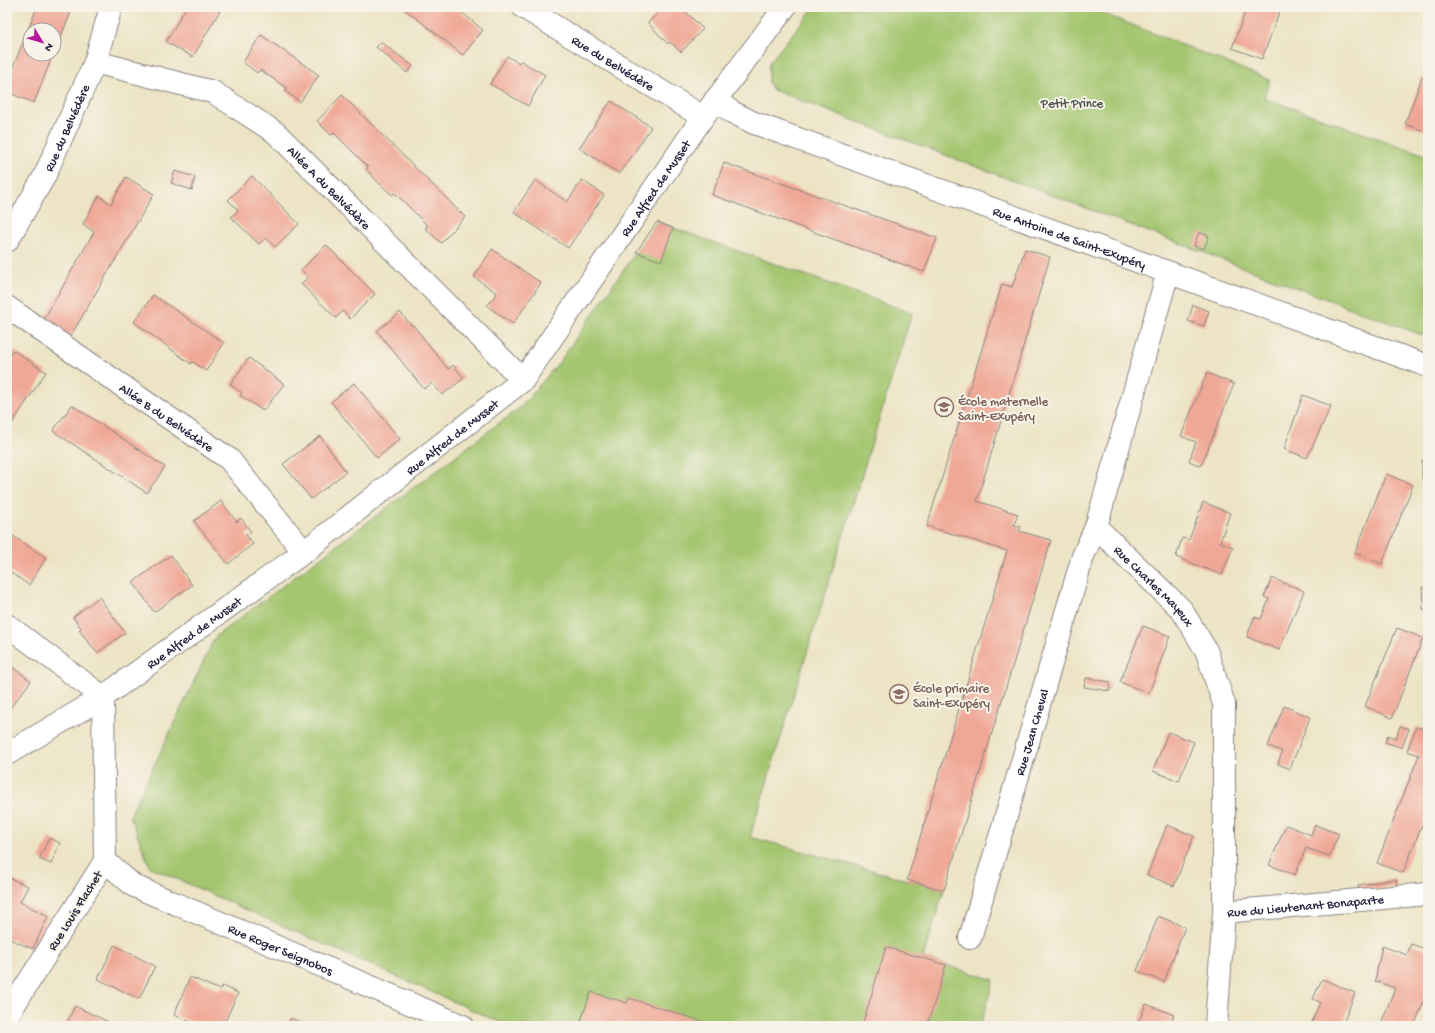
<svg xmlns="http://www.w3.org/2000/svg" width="1435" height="1033" viewBox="0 0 1435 1033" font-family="'Gochi Hand',sans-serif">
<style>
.green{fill:#a4c66f;stroke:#637455}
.building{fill:#f0a896}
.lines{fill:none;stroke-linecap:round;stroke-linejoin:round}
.minor-casing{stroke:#888380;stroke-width:24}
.minor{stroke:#fff;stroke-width:22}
.labels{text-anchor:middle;stroke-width:4;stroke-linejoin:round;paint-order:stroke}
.street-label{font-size:13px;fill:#22223b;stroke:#f7f3e8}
.park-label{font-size:13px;fill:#49534b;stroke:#f7f3e8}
.education-label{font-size:13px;fill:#785e54;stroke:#f7f3e8;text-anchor:start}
</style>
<rect width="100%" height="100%" fill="#f7f3e8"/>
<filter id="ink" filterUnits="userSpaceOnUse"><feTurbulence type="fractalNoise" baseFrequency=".025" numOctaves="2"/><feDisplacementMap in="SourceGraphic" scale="8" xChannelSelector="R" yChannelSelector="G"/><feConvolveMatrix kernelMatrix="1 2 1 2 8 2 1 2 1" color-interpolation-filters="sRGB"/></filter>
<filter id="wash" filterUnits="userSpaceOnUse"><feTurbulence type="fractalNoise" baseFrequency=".012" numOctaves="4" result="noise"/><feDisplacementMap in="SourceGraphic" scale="16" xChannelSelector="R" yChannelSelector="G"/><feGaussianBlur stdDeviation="0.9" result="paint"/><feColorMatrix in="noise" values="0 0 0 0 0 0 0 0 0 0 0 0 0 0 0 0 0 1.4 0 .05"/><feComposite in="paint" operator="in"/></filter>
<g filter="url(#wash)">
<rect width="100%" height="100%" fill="#ede4c5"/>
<g class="green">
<path d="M814 7H1087L1270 80 1264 98 1428 156V332L1422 335 773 90 768 82 769 63Z"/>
<path d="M657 222 912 313 750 837 944 890 923 958 994 980 980 1026H508L150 867 130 816 215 637 522 406 560 361Z"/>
</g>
<g id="blocks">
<g class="building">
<path d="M37 7H73L54 53V30H30V54H53L34 103 7 92V82Z"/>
<path d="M186 7H222L193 57 166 42Z"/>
<path d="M402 7H455L483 30 463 55Z"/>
<path d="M664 7H681L703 29 681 52 670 42 668 44 648 23Z"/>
<path d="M1247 7H1281L1262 59 1232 48Z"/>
<path d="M261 35 319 75 300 102 285 91 287 88 260 70 257 73 243 62Z"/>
<path d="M381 42 413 66 407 73 376 47Z"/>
<path d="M507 56 519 63 521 61 545 75 528 106 490 84Z"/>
<path d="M1422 77 1428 79V126L1425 131 1405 124Z"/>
<path d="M342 95 465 217 441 243 425 228 428 226 395 193 392 195 378 182 366 169 368 167 334 133 331 135 317 121Z"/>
<path d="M611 101 651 127 620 174 579 148Z"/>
<path d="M724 163 937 238 924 272 712 195Z"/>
<path d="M175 171 195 177 192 190 171 183Z"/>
<path d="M252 176 299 224 275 247 266 238 259 244 231 217 238 210 228 200Z"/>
<path d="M126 177 154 194 70 337 44 319 94 232 83 224 99 196 111 204Z"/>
<path d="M535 180 567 202 582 180 604 195 568 248 514 212Z"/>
<path d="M657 222 673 228 661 261 636 252Z"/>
<path d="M1199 232 1209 236 1204 249 1194 246Z"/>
<path d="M326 245 375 294 350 319 343 311 336 318 301 284 308 277 301 270Z"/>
<path d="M492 249 541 283 513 324 487 306 497 293 474 277Z"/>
<path d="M1025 249 1050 257 977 501 1018 514 1014 525 1021 527 1019 531 1051 540 944 890 907 880 1007 551 927 526 1002 284 1012 287Z"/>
<path d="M153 295 224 343 206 371 193 362 191 364 134 322Z"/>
<path d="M1193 305 1209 311 1204 326 1188 321Z"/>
<path d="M400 312 412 326 413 325 448 369 453 365 464 378 442 395 432 383 424 389 377 331Z"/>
<path d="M13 350 46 372 7 431V359Z"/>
<path d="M249 358 284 384 263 411 240 395 242 393 230 384Z"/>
<path d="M1207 373 1234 384 1201 466 1189 461 1196 442 1181 436Z"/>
<path d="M354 383 400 439 377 458 331 402Z"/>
<path d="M1303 395 1331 406 1307 458 1284 449Z"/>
<path d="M72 405 165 467 147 493 53 431Z"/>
<path d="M320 436 346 472 311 499 283 464Z"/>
<path d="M1422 460H1428V481L1422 479Z"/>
<path d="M1386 474 1413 485 1382 564 1355 553Z"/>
<path d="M221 501 237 522 241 518 251 532 246 535 253 544 228 564 194 521Z"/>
<path d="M1203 502 1230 513 1220 542 1233 547 1222 575 1176 557 1182 538 1189 540Z"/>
<path d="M7 532 46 558 29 585 7 570Z"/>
<path d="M171 555 192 585 154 612 133 582Z"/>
<path d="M1272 578 1304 591 1279 650 1247 637 1254 617 1261 619 1269 599 1264 597Z"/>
<path d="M1422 587H1428V611L1423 609Z"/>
<path d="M99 597 125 633 97 653 79 630 81 628 73 617Z"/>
<path d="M1143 626 1170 636 1149 693 1120 682Z"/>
<path d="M1397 628 1423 638 1392 718 1365 706Z"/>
<path d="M7 663 31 681 7 712Z"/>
<path d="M1086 678 1110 682V691L1084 687Z"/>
<path d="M1284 706 1310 717 1290 769 1278 764 1282 751 1268 746Z"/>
<path d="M1400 726 1409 729 1402 748 1385 742 1388 735 1396 738Z"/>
<path d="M1416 727 1428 730V810L1403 873 1377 863 1419 755 1407 751Z"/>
<path d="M1168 732 1194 742 1179 781 1153 771Z"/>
<path d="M1167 825 1194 836 1174 886 1147 875Z"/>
<path d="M1286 825 1311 835 1315 825 1339 834 1329 856 1306 848 1295 875 1269 865Z"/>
<path d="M49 838 60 843 51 864 39 859Z"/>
<path d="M9 878 28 886 20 902 48 916 33 949 7 938V882Z"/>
<path d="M1396 879 1397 887 1359 890 1358 885Z"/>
<path d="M1158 916 1185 927 1164 982 1137 971Z"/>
<path d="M1411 944 1428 950V991L1425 999 1414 1026H1380L1395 988 1375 981 1382 946 1407 955Z"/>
<path d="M114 945 155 966 139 999 98 979Z"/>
<path d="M886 947 946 965 927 1026H862Z"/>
<path d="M190 977 220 990 222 986 238 993 223 1026H200L174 1015Z"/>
<path d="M1322 979 1355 993 1342 1026H1321L1312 1022 1320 1002 1313 999Z"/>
<path d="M591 992 627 1003 629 998 717 1026H579Z"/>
<path d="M1146 1004 1174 1015 1169 1026H1137Z"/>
<path d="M75 1006 117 1026H65Z"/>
<path d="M291 1018 309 1026H287Z"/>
</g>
</g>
</g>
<g filter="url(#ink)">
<use href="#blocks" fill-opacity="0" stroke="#888380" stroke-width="1"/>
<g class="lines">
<g class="minor-casing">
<g id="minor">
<path id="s1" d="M523 7 703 117"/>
<path id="s2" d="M95 62 213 92 276 133 523 380"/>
<path id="s3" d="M715 100 732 112 754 123 1428 366"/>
<path id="s4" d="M7 241 44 177 95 62 111 7"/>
<path id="s5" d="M1168 272 1096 527 1181 609 1206 650 1224 704V912"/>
<path id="s6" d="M7 307 229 459 304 552"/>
<path d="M7 625 103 697 105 861 7 1016"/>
<path id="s7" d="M7 754 103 697 304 552 523 380 703 117 785 7"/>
<path id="s8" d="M105 861 134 886 463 1026"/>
<path id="s9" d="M970 938 1083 556 1096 527"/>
<path id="s10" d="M1216 1026 1224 912 1428 894"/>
</g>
</g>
<use href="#minor" class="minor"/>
</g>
</g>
<defs>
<g id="school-ring" transform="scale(1)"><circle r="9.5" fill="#f7f3e8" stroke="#8d6e63" stroke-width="1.5"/><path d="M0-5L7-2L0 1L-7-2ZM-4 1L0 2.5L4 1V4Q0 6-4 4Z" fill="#8d6e63"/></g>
</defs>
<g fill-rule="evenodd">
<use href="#school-ring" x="944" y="407"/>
<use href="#school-ring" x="899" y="694"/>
</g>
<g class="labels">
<g class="street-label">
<text dy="5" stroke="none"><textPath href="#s1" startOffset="106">Rue du Belvédère</textPath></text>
<text dy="5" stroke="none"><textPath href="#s4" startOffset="128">Rue du Belvédère</textPath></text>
<text dy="5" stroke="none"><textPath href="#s2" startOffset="273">Allée A du Belvédère</textPath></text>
<text dy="5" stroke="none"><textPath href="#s7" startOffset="871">Rue Alfred de Musset</textPath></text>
<text dy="5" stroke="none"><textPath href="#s3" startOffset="381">Rue Antoine de Saint-Exupéry</textPath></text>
<text dy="5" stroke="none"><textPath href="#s6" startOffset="194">Allée B du Belvédère</textPath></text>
<text dy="5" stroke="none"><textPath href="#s7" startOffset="547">Rue Alfred de Musset</textPath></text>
<text dy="5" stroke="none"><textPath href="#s5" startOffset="348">Rue Charles Mayeux</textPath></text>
<text dy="5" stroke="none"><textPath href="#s7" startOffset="223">Rue Alfred de Musset</textPath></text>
<text dy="5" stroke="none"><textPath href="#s9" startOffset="215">Rue Jean Cheval</textPath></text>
<text dy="5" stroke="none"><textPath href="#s10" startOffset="196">Rue du Lieutenant Bonaparte</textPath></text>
<text transform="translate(74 910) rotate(-58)" y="5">Rue Louis Flachet</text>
<text dy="5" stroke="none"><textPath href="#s8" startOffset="198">Rue Roger Seignobos</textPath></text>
</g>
<g class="park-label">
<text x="1072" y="107">Petit Prince</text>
</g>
<g class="education-label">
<text x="958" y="405">École maternelle<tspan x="958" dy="15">Saint-Exupéry</tspan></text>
<text x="913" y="692">École primaire<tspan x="913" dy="15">Saint-Exupéry</tspan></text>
</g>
</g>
<rect width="1435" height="1033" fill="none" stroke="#f7f3e8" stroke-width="24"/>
<g transform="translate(42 42) rotate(128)"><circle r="19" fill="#f7f3e8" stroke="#a29fa3"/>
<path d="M0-3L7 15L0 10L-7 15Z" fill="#b5179e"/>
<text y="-6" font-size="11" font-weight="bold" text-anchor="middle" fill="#22223b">N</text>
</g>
</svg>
